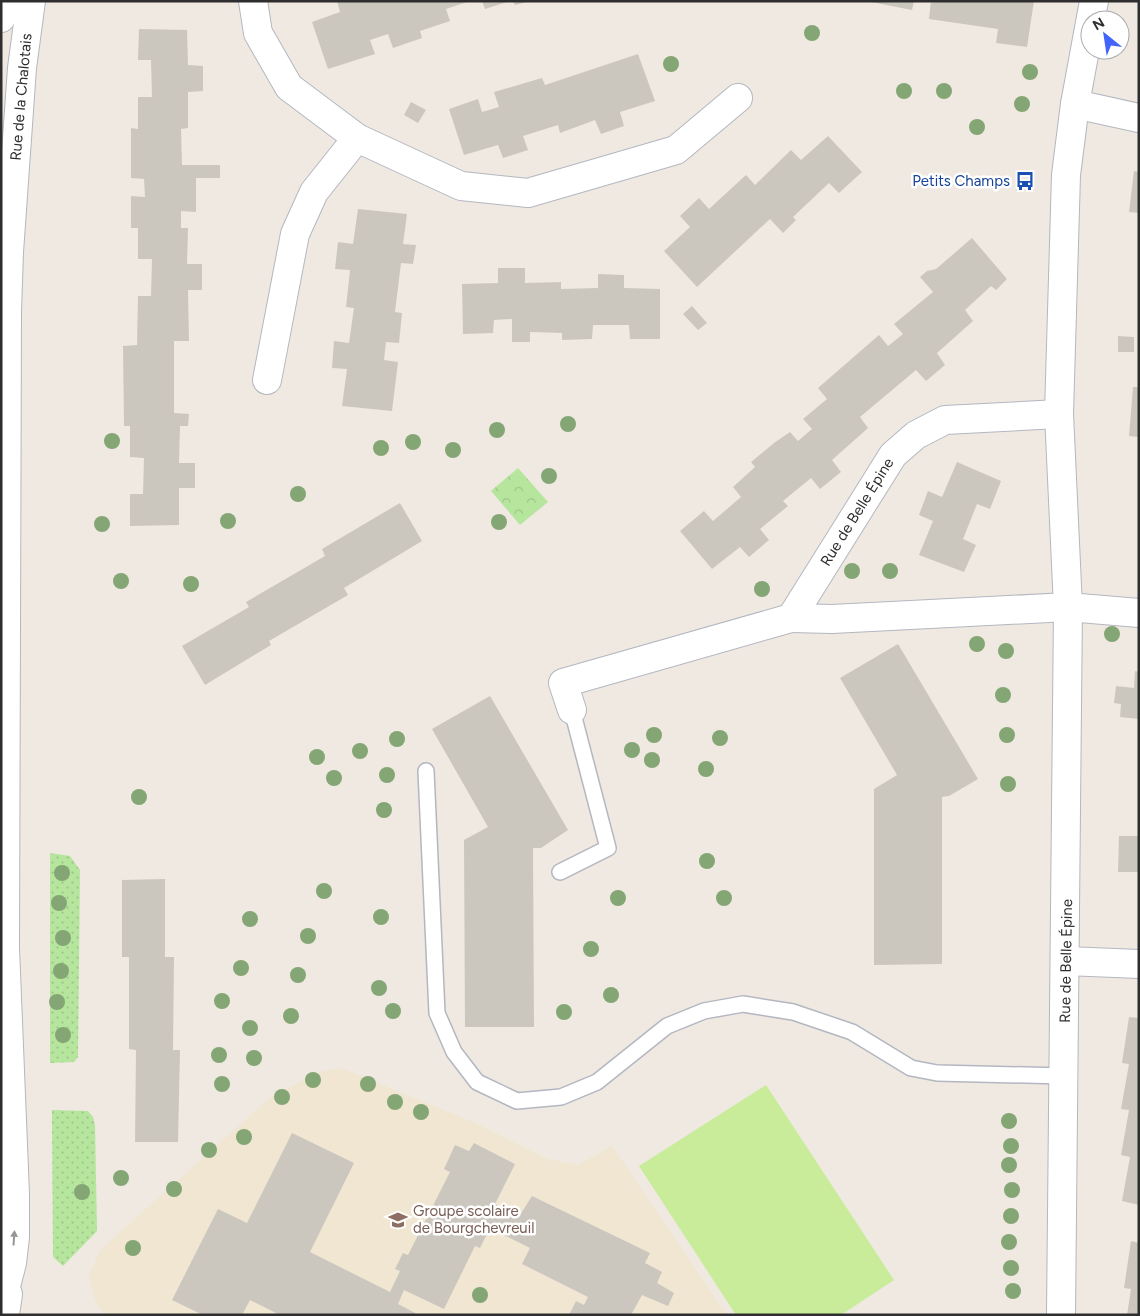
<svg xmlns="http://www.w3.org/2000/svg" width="1140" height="1316" viewBox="0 0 1140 1316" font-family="Figtree,sans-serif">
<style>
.education{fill:#f0e6d1}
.grass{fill:url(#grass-dots)}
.park{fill:url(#park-crowns)}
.pitch{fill:#c9ec9a}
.building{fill:#cbc7bf}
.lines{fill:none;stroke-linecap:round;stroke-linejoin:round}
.lane-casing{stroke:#b4b7c1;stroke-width:18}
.street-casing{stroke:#b4b7c1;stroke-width:30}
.secondary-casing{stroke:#b4b7c1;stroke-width:30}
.lane{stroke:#fff;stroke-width:15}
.street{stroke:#fff;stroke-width:28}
.secondary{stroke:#fff;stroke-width:28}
.tree{fill:#84a574}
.oneway{fill:#969696}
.labels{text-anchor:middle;stroke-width:5;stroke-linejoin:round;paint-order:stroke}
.street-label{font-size:15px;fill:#2e2e2e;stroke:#fff}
.transit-label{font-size:15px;fill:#164399;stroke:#fff;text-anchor:end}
.education-label{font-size:15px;fill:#785e54;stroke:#fff;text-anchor:start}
</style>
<defs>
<pattern id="grass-dots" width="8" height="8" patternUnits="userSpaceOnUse" patternTransform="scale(1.25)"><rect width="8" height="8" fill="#b6e59e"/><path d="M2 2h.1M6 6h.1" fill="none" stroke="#9dc588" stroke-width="1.8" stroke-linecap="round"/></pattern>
<pattern id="park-crowns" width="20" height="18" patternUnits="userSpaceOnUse" patternTransform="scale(1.25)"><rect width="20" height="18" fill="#b6e59e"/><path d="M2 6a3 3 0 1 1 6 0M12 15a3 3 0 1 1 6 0" fill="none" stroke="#9dc588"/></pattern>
</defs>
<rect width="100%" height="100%" fill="#efe9e1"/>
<path class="education" d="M341 1068 478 1124 548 1159 578 1165 612 1146 727 1315H105L95 1301 89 1276 100 1250 271 1097 319 1072Z"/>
<g class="grass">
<path d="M50 853 70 856 80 870 78 1057 74 1062 50 1063Z"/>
<path d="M52 1110 88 1111 93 1117 95 1125 97 1231 63 1266 53 1257Z"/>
</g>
<path class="park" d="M518 468 548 502 520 525 491 491Z"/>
<path class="pitch" d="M766 1085 894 1280 841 1315H736L639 1166Z"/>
<g class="building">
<path d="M337 1H467V2L446 9 450 21 420 31 422 38 393 48 388 34 370 40 375 54 328 69 312 22 340 12Z"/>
<path d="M482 1H507V2L485 9Z"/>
<path d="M513 1H527V2L515 5Z"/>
<path d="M866 1H914L912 10Z"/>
<path d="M931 1H1034L1027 47 996 43 998 29 929 19Z"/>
<path d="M139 29 187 30 188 65 203 66V91L188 92V128L181 129 182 165H220V178H196V212L181 211V228H188L187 264H202V290H188L189 341H174V413L189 414 188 426H180L179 463H195V488H179V525L130 526V494H143L144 458 130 457V426H124L123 346 137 345 138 296H151L152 259H138V228H131V196L145 197 144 179 131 178V128L138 129V97H152L151 60H138Z"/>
<path d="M638 54 655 101 620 112 624 126 601 134 595 120 560 133 558 125 523 136 528 150 503 158 498 145 464 155 449 109 478 99 482 112 499 107 494 92 542 78 545 85Z"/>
<path d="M411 102 426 110 418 123 404 115Z"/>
<path d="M828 136 862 172 839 193 829 183 793 217 796 220 783 233 770 219 697 287 664 251 690 227 680 216 699 198 709 209 746 175 755 185 791 150 801 160Z"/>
<path d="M1134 171 1139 172V213L1129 212Z"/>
<path d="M358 209 407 214 403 244 416 245 413 264 401 263 395 312 402 313 399 343 386 342 384 360 398 362 392 411 342 406 347 369 332 368 334 341 349 343 354 308 346 307 350 270 335 269 338 242 353 244Z"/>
<path d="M972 238 1007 279 996 290 991 286 965 310 973 321 937 353 945 365 926 381 916 370 860 417 868 428 832 460 841 472 820 489 811 478 783 501 788 506 760 529 769 540 749 557 740 547 712 569 680 531 704 511 713 521 741 497 733 487 755 467 751 462 774 443 790 432 798 441 812 429 803 419 827 399 818 388 879 335 888 346 903 334 894 324 933 292 920 277 927 271 936 269Z"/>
<path d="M498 268H525V283L561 282V289L598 288V274L624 275V288L660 289V339H630L629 325H593L592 339 562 340V333L530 332V342H512V319L494 320 493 333 463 334 462 284 498 283Z"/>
<path d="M692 306 707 323 698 330 683 314Z"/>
<path d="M1118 336 1134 337V352H1118Z"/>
<path d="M1133 387H1139V437L1129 436Z"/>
<path d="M957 462 1001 481 990 509 977 504 963 539 976 545 964 572 919 555 933 521 919 515 928 491 942 497Z"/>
<path d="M400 503 422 541 344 588 348 595 269 641 271 645 205 685 182 646 249 607 246 602 325 556 322 549Z"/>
<path d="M898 644 978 779 949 796 942 797V964L874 965V789L897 775 840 678Z"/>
<path d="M1135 671 1139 672V719L1120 717 1121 704 1114 703 1116 686 1134 688Z"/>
<path d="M490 696 568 830 541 848H533L534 1027H465L464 840 488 827 432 729Z"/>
<path d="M1119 836H1139V872H1118Z"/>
<path d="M165 879V957H174L173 1050H180L178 1142H135L136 1050 129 1049V957H122V880Z"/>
<path d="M1129 1017 1139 1018V1205L1122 1201 1130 1157 1121 1155 1129 1110 1121 1109 1129 1064 1122 1063Z"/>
<path d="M292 1133 354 1163 310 1252 390 1292 400 1271 395 1269 403 1253 408 1255 450 1172 444 1169 455 1145 469 1151 474 1143 515 1164 495 1204 520 1215 532 1196 650 1253 645 1263 662 1272 657 1283 674 1293 668 1306 642 1295 631 1315H569L576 1301 584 1305 588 1297 522 1264 530 1248 490 1228 480 1248 475 1246 444 1309 404 1290 398 1304 419 1315H280L250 1300 242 1315H203L172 1300 218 1209 247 1223Z"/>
<path d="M1131 1241 1139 1243V1315H1127L1131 1289 1124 1288Z"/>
</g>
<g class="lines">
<g class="lane-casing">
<g id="lane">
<path d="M426 771 437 1013 454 1052 477 1082 517 1101 561 1097 597 1082 667 1026 704 1011 743 1004 793 1012 852 1032 911 1068 937 1073 1064 1076"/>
<path d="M560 872 608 848 572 710"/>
</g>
</g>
<g class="street-casing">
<g id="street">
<path d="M253 1 258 33 289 87 357 138 461 186 528 193 676 150 738 98"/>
<path d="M1075 104 1139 118"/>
<path d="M267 380 295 234 314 192 357 138"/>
<path d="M791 618 832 619 1068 607 1139 613"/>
<path d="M572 710 563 683 791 618 893 455 916 435 945 420 1059 414"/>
<path d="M1066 961 1139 964"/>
</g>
</g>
<g class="secondary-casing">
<g id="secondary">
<path d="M1 18 7 1"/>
<path d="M1 1278 8 1294 5 1315"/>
<path d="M6 1286 12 1263 15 1237V1194L5 948 7 311 9 252 22 68 31 1"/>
<path d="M1061 1315 1068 607 1059 414 1066 175 1075 104 1094 1"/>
</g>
</g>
<use href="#lane" class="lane"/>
<use href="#street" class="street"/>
<use href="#secondary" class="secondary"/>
</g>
<g class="tree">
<circle cx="812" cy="33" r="8"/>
<circle cx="671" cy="64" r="8"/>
<circle cx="1030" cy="72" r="8"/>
<circle cx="904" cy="91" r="8"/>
<circle cx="944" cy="91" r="8"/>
<circle cx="1022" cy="104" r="8"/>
<circle cx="977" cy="127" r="8"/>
<circle cx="568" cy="424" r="8"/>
<circle cx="497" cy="430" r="8"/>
<circle cx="112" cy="441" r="8"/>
<circle cx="413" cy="442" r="8"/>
<circle cx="381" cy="448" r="8"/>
<circle cx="453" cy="450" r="8"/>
<circle cx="549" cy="476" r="8"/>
<circle cx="298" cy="494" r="8"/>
<circle cx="228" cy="521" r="8"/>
<circle cx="499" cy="522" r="8"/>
<circle cx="102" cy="524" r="8"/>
<circle cx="852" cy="571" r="8"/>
<circle cx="890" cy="571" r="8"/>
<circle cx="121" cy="581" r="8"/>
<circle cx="191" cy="584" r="8"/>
<circle cx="762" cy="589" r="8"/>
<circle cx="1112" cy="634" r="8"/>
<circle cx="977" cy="644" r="8"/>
<circle cx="1006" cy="651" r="8"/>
<circle cx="1003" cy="695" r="8"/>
<circle cx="654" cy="735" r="8"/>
<circle cx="1007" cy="735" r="8"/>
<circle cx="720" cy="738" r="8"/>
<circle cx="397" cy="739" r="8"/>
<circle cx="632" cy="750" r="8"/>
<circle cx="360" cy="751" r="8"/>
<circle cx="317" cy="757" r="8"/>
<circle cx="652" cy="760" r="8"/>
<circle cx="706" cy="769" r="8"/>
<circle cx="387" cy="775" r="8"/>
<circle cx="334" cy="778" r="8"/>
<circle cx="1008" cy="784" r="8"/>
<circle cx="139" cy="797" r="8"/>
<circle cx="384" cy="810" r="8"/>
<circle cx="707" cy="861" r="8"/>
<circle cx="62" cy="873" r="8"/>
<circle cx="324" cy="891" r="8"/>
<circle cx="618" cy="898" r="8"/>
<circle cx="724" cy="898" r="8"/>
<circle cx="59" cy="903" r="8"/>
<circle cx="381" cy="917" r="8"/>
<circle cx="250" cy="919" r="8"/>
<circle cx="308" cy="936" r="8"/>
<circle cx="63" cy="938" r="8"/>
<circle cx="591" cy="949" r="8"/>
<circle cx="241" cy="968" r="8"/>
<circle cx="61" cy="971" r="8"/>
<circle cx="298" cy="975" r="8"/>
<circle cx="379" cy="988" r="8"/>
<circle cx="611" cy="995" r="8"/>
<circle cx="222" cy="1001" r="8"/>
<circle cx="57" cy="1002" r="8"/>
<circle cx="393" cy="1011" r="8"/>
<circle cx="564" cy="1012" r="8"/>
<circle cx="291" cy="1016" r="8"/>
<circle cx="250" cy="1028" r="8"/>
<circle cx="63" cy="1035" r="8"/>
<circle cx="219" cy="1055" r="8"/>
<circle cx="254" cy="1058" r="8"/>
<circle cx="313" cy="1080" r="8"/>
<circle cx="222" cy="1084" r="8"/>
<circle cx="368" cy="1084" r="8"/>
<circle cx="282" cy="1097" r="8"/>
<circle cx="395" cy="1102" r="8"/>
<circle cx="421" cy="1112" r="8"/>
<circle cx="1009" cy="1121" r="8"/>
<circle cx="244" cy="1137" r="8"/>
<circle cx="1011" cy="1146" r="8"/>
<circle cx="209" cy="1150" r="8"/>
<circle cx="1009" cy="1165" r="8"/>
<circle cx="121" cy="1178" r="8"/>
<circle cx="174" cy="1189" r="8"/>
<circle cx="1012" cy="1190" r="8"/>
<circle cx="82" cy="1192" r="8"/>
<circle cx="1011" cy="1216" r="8"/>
<circle cx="1009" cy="1242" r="8"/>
<circle cx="133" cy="1248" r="8"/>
<circle cx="1011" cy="1268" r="8"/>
<circle cx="1013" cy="1291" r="8"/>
<circle cx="480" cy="1295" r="8"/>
</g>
<defs><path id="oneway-solid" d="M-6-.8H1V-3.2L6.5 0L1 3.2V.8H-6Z" transform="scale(1.25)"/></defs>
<use class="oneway" href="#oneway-solid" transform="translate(14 1238) rotate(-86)"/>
<defs>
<g id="bus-bare" transform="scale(1.5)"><path d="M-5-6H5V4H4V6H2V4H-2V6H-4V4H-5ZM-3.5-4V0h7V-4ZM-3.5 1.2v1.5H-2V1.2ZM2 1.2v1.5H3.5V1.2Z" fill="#1a4fb4" stroke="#fff" stroke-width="2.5" paint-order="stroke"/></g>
<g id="school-bare" transform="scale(1.5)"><path d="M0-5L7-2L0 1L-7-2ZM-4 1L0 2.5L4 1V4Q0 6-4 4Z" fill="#8d6e63" stroke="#fff" stroke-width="2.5" paint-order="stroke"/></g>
</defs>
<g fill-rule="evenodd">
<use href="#bus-bare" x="1025" y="181"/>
<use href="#school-bare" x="398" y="1220"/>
</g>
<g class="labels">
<g class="street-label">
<text transform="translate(21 97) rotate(-85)" y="5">Rue de la Chalotais</text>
<text transform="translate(857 512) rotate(-58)" y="5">Rue de Belle Épine</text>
<text transform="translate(1066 961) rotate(-89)" y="5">Rue de Belle Épine</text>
</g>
<g class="transit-label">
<text x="1010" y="186">Petits Champs</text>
</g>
<g class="education-label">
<text x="413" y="1216">Groupe scolaire<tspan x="413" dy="17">de Bourgchevreuil</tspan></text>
</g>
</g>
<rect width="1140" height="1316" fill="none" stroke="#2e2e2e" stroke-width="5"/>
<g transform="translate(1105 35) rotate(330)"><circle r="24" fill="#ffffff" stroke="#ababab"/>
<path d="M0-4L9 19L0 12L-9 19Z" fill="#4264fb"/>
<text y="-8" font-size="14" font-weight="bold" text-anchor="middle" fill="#2e2e2e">N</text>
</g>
</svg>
